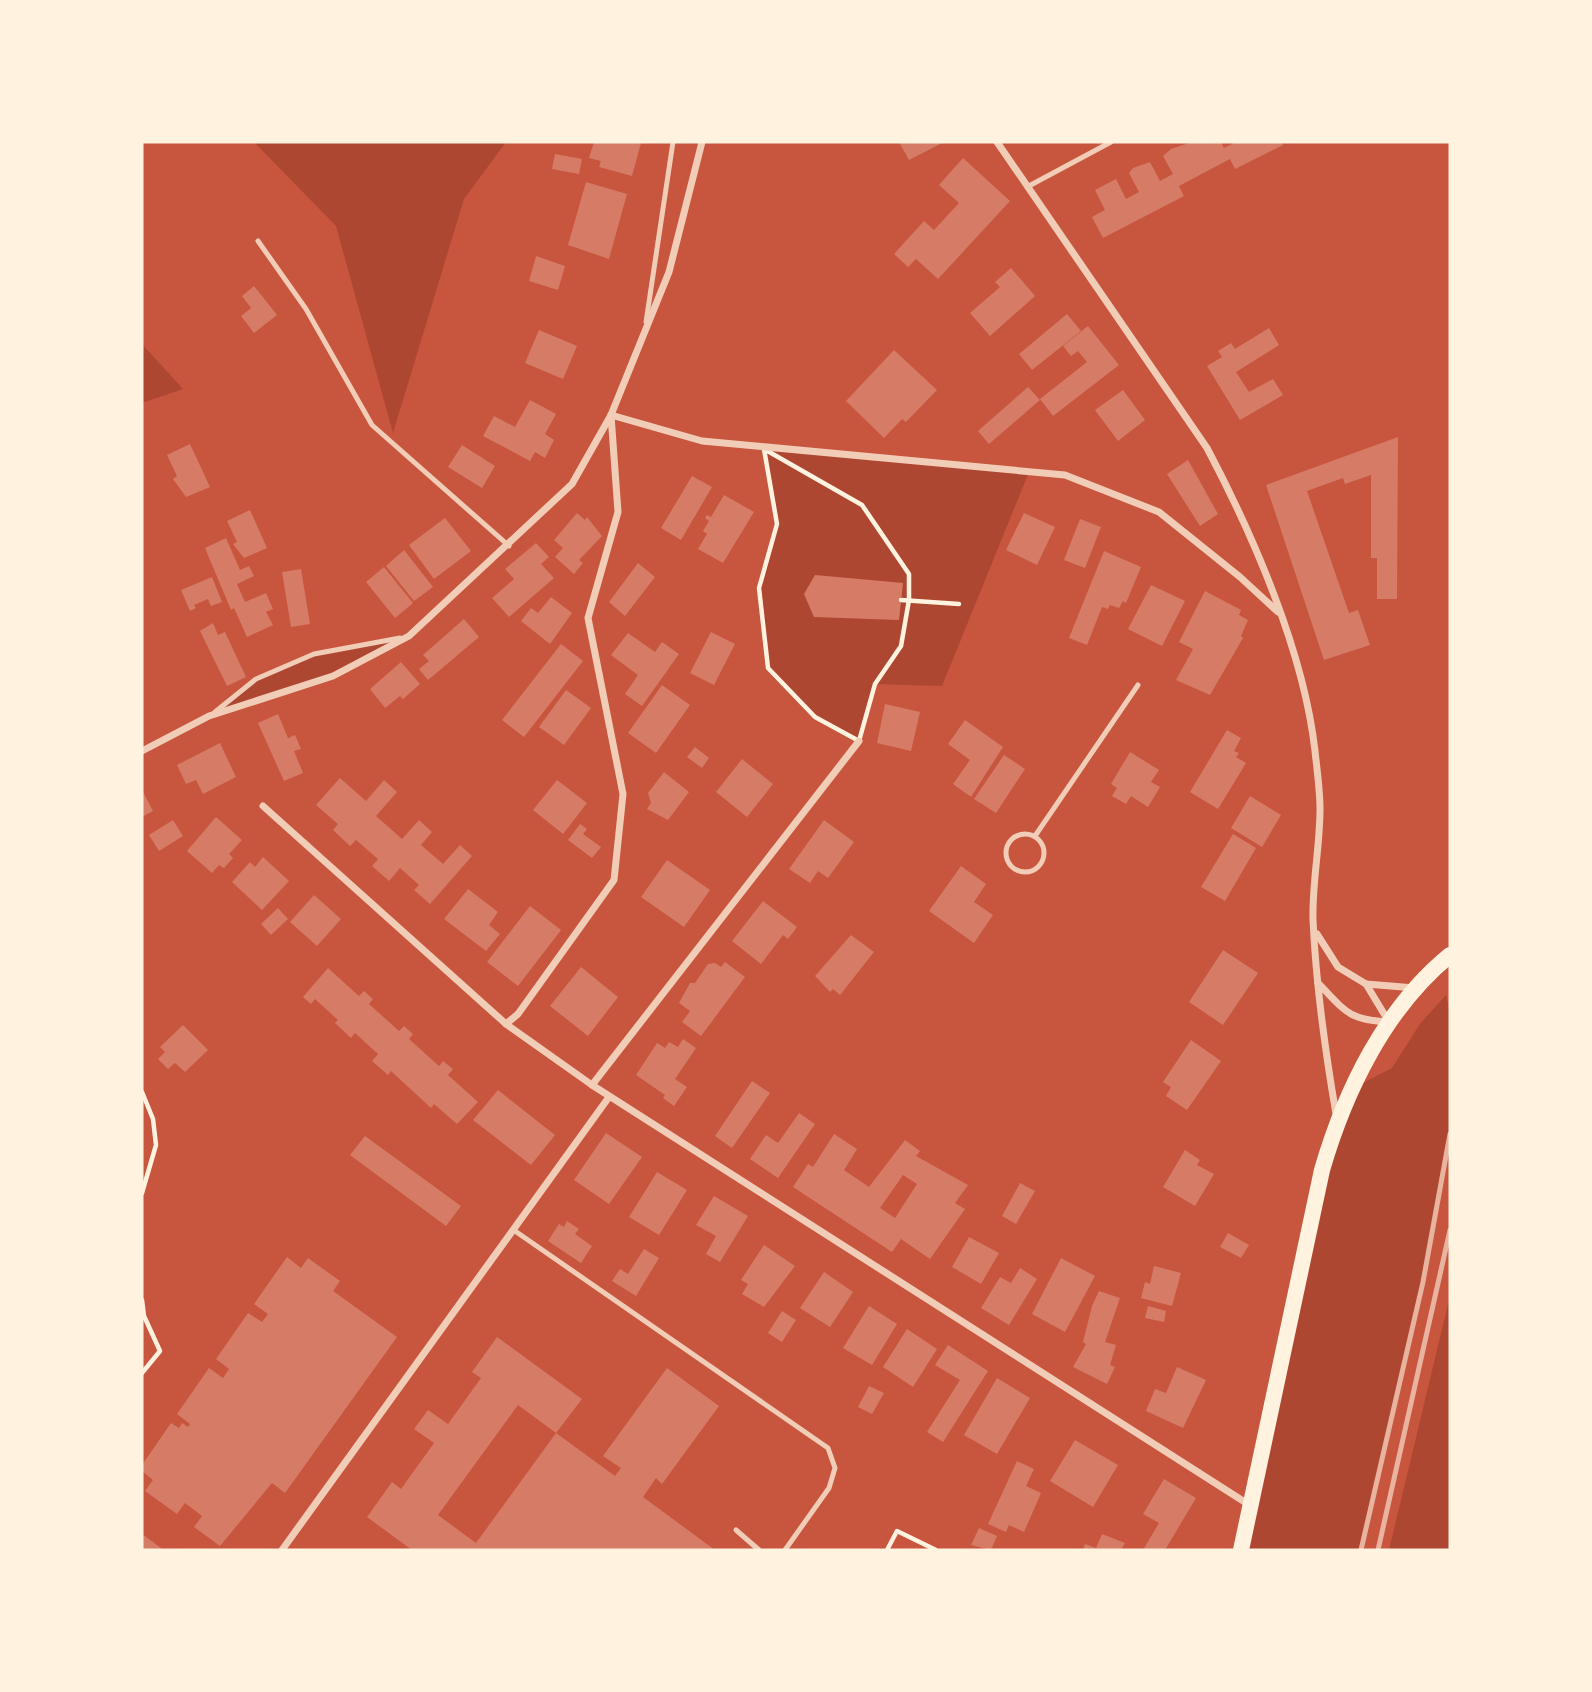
<svg xmlns="http://www.w3.org/2000/svg" width="1592" height="1692" viewBox="0 0 1592 1692" font-family="'PT Sans Narrow',sans-serif">
<style>
.green{fill:#ae4732}
.building{fill:#d67c66;fill-rule:evenodd}
.lines{fill:none;stroke-linecap:round;stroke-linejoin:round}
.path{stroke:#fff3e0;stroke-width:4.5}
.service{stroke:#f1ccb7;stroke-width:5}
.minor{stroke:#f1ccb7;stroke-width:7}
.primary{stroke:#fff3e0;stroke-width:16}
.rail{stroke:#e9b49f;stroke-width:5}
</style>
<rect width="100%" height="100%" fill="#c8553d"/>
<g class="green">
<path d="M254 142H506L464 199 393 433 336 226Z"/>
<path d="M142 344 183 389 142 403Z"/>
<path d="M764 449 1029 472 942 686 875 684 859 741 815 717 768 668 759 588 777 524Z"/>
<path d="M409 636 333 676 209 716 256 679 314 654Z"/>
<path d="M1446 995 1450 1013V1134L1426 1270 1359 1550H1241L1322 1170 1351 1089 1392 1068 1420 1024Z"/>
<path d="M1450 1296V1550H1389Z"/>
</g>
<g class="building">
<path d="M594 142 641 143 632 176 599 167 601 161 589 158Z"/>
<path d="M899 142H944L909 160Z"/>
<path d="M1192 142H1221L1224 148 1236 142H1281L1283 145 1235 169 1230 159 1179 186 1184 196 1103 238 1092 217 1105 210 1095 190 1116 179 1126 199 1139 192 1129 173 1133 168 1150 162 1160 181 1173 174 1163 156 1171 149Z"/>
<path d="M555 154 582 159 579 174 552 169Z"/>
<path d="M963 158 1010 201 938 279 916 259 908 267 894 254 924 221 934 230 959 203 939 185Z"/>
<path d="M586 182 627 194 609 259 568 245Z"/>
<path d="M536 256 565 266 558 290 529 281Z"/>
<path d="M1011 268 1035 296 990 336 970 313 1000 287 995 282Z"/>
<path d="M254 286 277 315 254 333 241 316 251 308 242 296Z"/>
<path d="M1067 314 1081 331 1032 370 1019 354Z"/>
<path d="M1088 326 1119 365 1053 416 1040 399 1087 362 1078 351 1071 356 1063 346Z"/>
<path d="M1269 328 1279 345 1236 372 1249 392 1273 379 1283 395 1240 420 1207 366 1222 357 1218 351 1231 343 1235 349Z"/>
<path d="M539 330 577 346 563 379 525 363Z"/>
<path d="M894 350 937 390 906 422 902 419 884 438 846 401Z"/>
<path d="M1028 387 1040 400 989 444 978 431Z"/>
<path d="M1123 390 1145 420 1118 441 1095 410Z"/>
<path d="M530 400 556 414 545 434 554 440 545 458 535 452 530 461 483 436 494 416 515 427Z"/>
<path d="M1398 437 1397 599H1377V558H1371V475L1345 484 1343 478 1307 491 1349 613 1358 610 1370 645 1324 660 1266 485Z"/>
<path d="M190 444 210 487 186 497 173 479 177 476 167 455Z"/>
<path d="M462 445 495 466 482 488 448 467Z"/>
<path d="M1188 460 1218 514 1200 526 1167 474Z"/>
<path d="M692 476 712 487 681 540 661 528Z"/>
<path d="M724 495 754 512 723 563 698 549 707 534 703 531 709 521 705 518 707 515 711 517Z"/>
<path d="M250 510 267 548 244 558 233 544 237 542 227 521Z"/>
<path d="M577 513 585 520 587 517 602 536 579 560 583 563 574 574 555 557 563 548 554 540Z"/>
<path d="M1024 513 1055 527 1037 565 1006 550Z"/>
<path d="M445 518 471 551 434 579 409 545Z"/>
<path d="M1080 519 1101 527 1085 568 1064 560Z"/>
<path d="M226 538 240 570 249 566 254 576 237 584 245 602 266 593 273 609 266 612 273 625 247 637 234 608 231 610 205 548Z"/>
<path d="M536 543 549 557 541 564 554 578 509 617 492 598 514 579 505 569Z"/>
<path d="M404 550 433 587 414 601 386 566Z"/>
<path d="M1104 551 1141 567 1126 603 1123 601 1119 608 1110 605 1108 609 1102 607 1087 645 1069 638Z"/>
<path d="M638 563 655 577 625 616 609 602Z"/>
<path d="M384 567 413 603 395 618 366 582Z"/>
<path d="M301 569 310 624 291 627 282 572Z"/>
<path d="M815 575 903 583 899 620 814 617 804 594Z"/>
<path d="M212 577 222 602 211 606 208 599 194 605 196 608 190 611 181 590Z"/>
<path d="M1151 585 1185 601 1162 646 1128 629Z"/>
<path d="M1205 591 1241 610 1239 615 1248 620 1241 636 1243 638 1210 695 1176 680 1193 649 1179 642Z"/>
<path d="M551 597 572 613 550 644 521 621 531 608 538 613Z"/>
<path d="M464 619 479 637 428 680 419 669 429 661 423 655Z"/>
<path d="M213 623 218 635 225 632 246 677 227 686 200 631Z"/>
<path d="M711 632 735 644 714 685 690 673Z"/>
<path d="M628 633 655 652 662 642 679 654 642 706 625 694 638 675 611 655Z"/>
<path d="M561 644 583 661 524 737 502 720Z"/>
<path d="M401 662 420 684 403 699 400 696 385 708 370 689Z"/>
<path d="M662 685 690 705 656 753 628 733Z"/>
<path d="M566 690 591 708 564 745 539 727Z"/>
<path d="M885 704 920 712 911 751 877 743Z"/>
<path d="M278 714 288 738 295 735 301 749 294 751 303 773 284 781 258 723Z"/>
<path d="M965 720 1003 747 971 797 953 784 970 760 948 744Z"/>
<path d="M1227 730 1241 738 1234 751 1239 753 1236 757 1246 763 1218 809 1190 792Z"/>
<path d="M220 743 236 777 203 794 196 780 186 784 177 765Z"/>
<path d="M695 747 709 758 702 768 687 757Z"/>
<path d="M1130 752 1159 770 1151 782 1160 787 1148 807 1131 796 1126 804 1112 796 1117 788 1111 784Z"/>
<path d="M1004 755 1025 769 996 813 974 799Z"/>
<path d="M742 759 773 784 747 817 716 792Z"/>
<path d="M664 772 689 792 668 820 647 809 651 803 648 793Z"/>
<path d="M340 778 366 801 384 780 397 792 376 816 402 839 419 820 432 832 421 845 443 864 460 845 472 856 430 904 414 890 419 885 400 868 389 881 372 866 378 859 356 840 350 846 333 830 338 824 316 805Z"/>
<path d="M557 780 587 803 563 834 533 810Z"/>
<path d="M142 790 153 811 142 817Z"/>
<path d="M1250 796 1281 815 1262 847 1231 828Z"/>
<path d="M216 817 242 840 229 854 233 858 224 868 219 865 212 873 187 851Z"/>
<path d="M173 820 183 836 159 851 149 835Z"/>
<path d="M824 820 854 842 828 878 818 871 810 883 789 869Z"/>
<path d="M580 824 587 829 583 834 601 847 592 858 568 840Z"/>
<path d="M1233 834 1256 848 1225 901 1201 887Z"/>
<path d="M263 857 289 881 262 910 232 882 250 862 255 867Z"/>
<path d="M667 860 710 890 684 927 641 897Z"/>
<path d="M961 866 986 884 974 902 993 915 974 943 929 911Z"/>
<path d="M468 889 498 912 489 925 500 934 486 951 444 919Z"/>
<path d="M314 895 341 919 317 946 290 922Z"/>
<path d="M763 901 797 927 788 939 783 935 761 964 732 941Z"/>
<path d="M530 906 561 930 518 986 487 962Z"/>
<path d="M278 908 288 919 271 935 261 924Z"/>
<path d="M851 935 874 952 840 995 833 989 830 992 815 976Z"/>
<path d="M1223 950 1258 973 1223 1025 1189 1002Z"/>
<path d="M725 962 745 977 701 1036 682 1022 690 1011 679 1003 690 983H695L708 964 715 963 721 967Z"/>
<path d="M581 967 618 997 588 1036 550 1006Z"/>
<path d="M328 968 359 996 364 991 373 999 369 1004 399 1031 404 1026 413 1034 409 1039 439 1066 443 1061 453 1069 448 1075 478 1102 457 1124 434 1104 431 1108 391 1071 388 1075 372 1061 378 1054 355 1033 351 1038 335 1023 338 1020 315 999 311 1004 303 997Z"/>
<path d="M183 1025 208 1050 185 1072 175 1063 168 1069 158 1059 165 1052 160 1047Z"/>
<path d="M683 1039 696 1048 675 1079 687 1087 674 1106 663 1098 665 1095 636 1075 657 1043 665 1048 669 1042 678 1047Z"/>
<path d="M1191 1040 1221 1061 1187 1110 1166 1096 1171 1087 1163 1082Z"/>
<path d="M752 1081 770 1093 732 1148 715 1136Z"/>
<path d="M498 1090 555 1135 531 1165 473 1120Z"/>
<path d="M799 1113 815 1124 778 1178 750 1159 766 1135 778 1143Z"/>
<path d="M606 1133 642 1157 609 1204 574 1180Z"/>
<path d="M834 1134 857 1149 844 1170 869 1187 905 1140 920 1151 916 1156 968 1185 955 1203 965 1209 930 1259 901 1239 892 1252 793 1187 808 1164 813 1167ZM903 1175 917 1184 895 1218 880 1208Z"/>
<path d="M365 1136 461 1206 446 1226 350 1155Z"/>
<path d="M1185 1150 1200 1160 1197 1165 1214 1174 1195 1206 1163 1187Z"/>
<path d="M657 1172 687 1190 659 1235 629 1217Z"/>
<path d="M1020 1183 1035 1191 1016 1224 1002 1216Z"/>
<path d="M714 1196 748 1216 720 1262 706 1254 716 1236 696 1225Z"/>
<path d="M567 1221 579 1229 575 1234 592 1246 581 1263 548 1241 559 1224 564 1227Z"/>
<path d="M1228 1233 1249 1245 1241 1258 1220 1247Z"/>
<path d="M969 1237 999 1253 981 1284 952 1267Z"/>
<path d="M764 1245 795 1266 764 1307 742 1294 748 1284 741 1280Z"/>
<path d="M644 1249 659 1258 636 1296 612 1281 620 1269 628 1274Z"/>
<path d="M287 1257 301 1268 308 1258 340 1281 333 1291 397 1337 285 1493 272 1483 220 1546 194 1527 202 1516 193 1509 185 1503 177 1514 145 1491 153 1480 142 1471V1465L171 1423 179 1428 182 1423 188 1427 190 1424 177 1414 209 1368 223 1378 229 1369 216 1359 248 1313 262 1322 268 1314 254 1304Z"/>
<path d="M1061 1258 1095 1276 1065 1332 1032 1314Z"/>
<path d="M1154 1266 1181 1273 1172 1306 1141 1298 1145 1282 1150 1284Z"/>
<path d="M1020 1268 1037 1279 1009 1325 981 1308 1000 1277 1011 1283Z"/>
<path d="M824 1272 853 1292 830 1327 800 1308Z"/>
<path d="M1099 1291 1120 1298 1105 1342 1116 1345 1110 1365 1115 1367 1107 1384 1073 1367 1086 1344 1083 1342 1092 1306Z"/>
<path d="M869 1306 897 1324 872 1365 843 1348Z"/>
<path d="M1148 1306 1166 1311 1164 1322 1145 1318Z"/>
<path d="M782 1311 796 1320 782 1342 768 1333Z"/>
<path d="M907 1329 937 1349 913 1387 883 1367Z"/>
<path d="M497 1337 582 1399 556 1433 518 1405 438 1515 476 1543 556 1433 615 1476 621 1468 603 1456 667 1368 719 1406 662 1484 656 1478 643 1497 715 1550H412L367 1517 392 1482 401 1489 434 1443 414 1429 428 1410 448 1424 481 1378 472 1372Z"/>
<path d="M948 1345 988 1371 943 1442 927 1432 960 1380 935 1365Z"/>
<path d="M1177 1367 1206 1380 1183 1428 1146 1411 1155 1389 1166 1393Z"/>
<path d="M997 1378 1030 1398 997 1454 964 1435Z"/>
<path d="M869 1386 884 1393 872 1414 858 1407Z"/>
<path d="M1075 1440 1118 1465 1093 1507 1050 1481Z"/>
<path d="M1017 1461 1034 1469 1026 1486 1041 1493 1024 1532 1009 1525 1006 1532 988 1524Z"/>
<path d="M1164 1479 1196 1498 1165 1550H1143L1159 1523 1143 1514Z"/>
<path d="M979 1528 997 1536 991 1550 971 1545Z"/>
<path d="M142 1534 161 1548 160 1550H142Z"/>
<path d="M1102 1534 1125 1543 1121 1550H1083L1085 1544 1096 1548Z"/>
</g>
<g class="lines">
<g class="path">
<path d="M764 449 862 505 909 574V600L901 646 875 684 859 741 815 717 768 668 759 588 777 524Z"/>
<path d="M901 600 959 604"/>
<path d="M142 1092 153 1119 156 1145 142 1193"/>
<path d="M142 1300 144 1316 160 1351 142 1373"/>
<path d="M887 1550 897 1531 936 1550"/>
</g>
<g class="service">
<path d="M1027 187 1111 142"/>
<path d="M258 241 306 309 372 425 509 546"/>
<path d="M646 322 673 142"/>
<path d="M215 712 256 679 314 654 400 638"/>
<circle cx="1025" cy="853" r="19"/>
<path d="M1035 836 1138 685"/>
<path d="M515 1231 828 1448 835 1468 829 1488 785 1550"/>
<path d="M736 1530 759 1550"/>
</g>
<g class="minor">
<path d="M997 142 1207 448C1253 535 1304 652 1315 751 1317 770 1320 790 1320 809 1320 846 1312 883 1313 920 1316 986 1325 1050 1336 1114"/>
<path d="M142 751 209 716 333 676 409 636 572 484 611 415 669 272 702 142"/>
<path d="M263 806 506 1024 592 1085 1251 1506"/>
<path d="M1317 934 1338 967 1366 984 1415 988"/>
<path d="M1318 983C1345 1011 1348 1020 1389 1022"/>
<path d="M1366 984 1389 1022"/>
<path d="M506 1024 518 1014 614 880 623 794 588 618 618 512 611 415 702 441 1065 475 1159 512 1240 577 1278 612"/>
<path d="M592 1085 859 741"/>
<path d="M282 1550 609 1097"/>
</g>
<path class="primary" d="M1241 1550 1322 1170C1345 1091 1385 1008 1450 955"/>
<g class="rail">
<path d="M1361 1550 1423 1282 1450 1134"/>
<path d="M1378 1550 1450 1230"/>
</g>
</g>
<rect width="1592" height="1692" fill="none" stroke="#fff3e0" stroke-width="287"/>
</svg>
